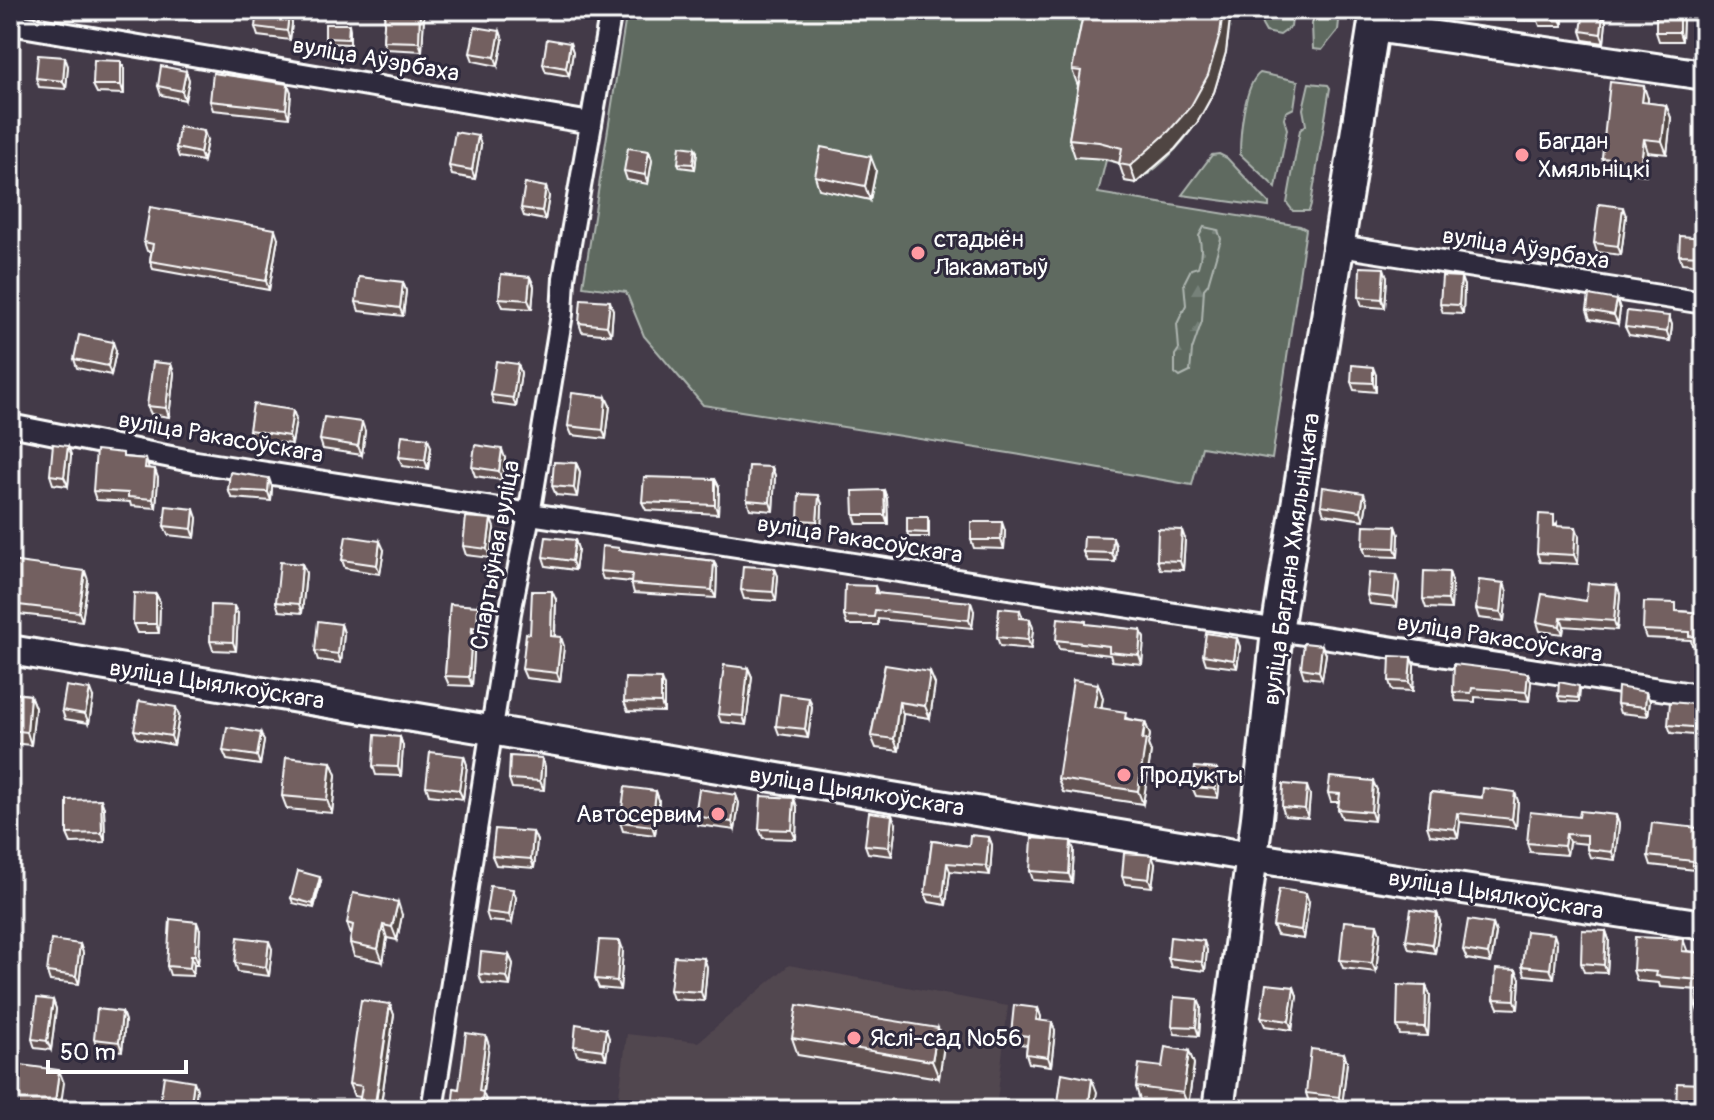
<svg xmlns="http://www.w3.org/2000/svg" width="1714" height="1120" viewBox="0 0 1714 1120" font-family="Pangolin,sans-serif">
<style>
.built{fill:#51464f}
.grass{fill:#5e6b61;stroke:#aeb5b0;stroke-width:2}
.forest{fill:url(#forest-firs);stroke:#aeb5b0;stroke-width:2}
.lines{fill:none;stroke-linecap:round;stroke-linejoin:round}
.street-casing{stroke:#fff;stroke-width:26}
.secondary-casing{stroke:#fff;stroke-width:34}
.primary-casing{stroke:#fff;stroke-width:36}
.street{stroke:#2f2a3d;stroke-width:20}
.secondary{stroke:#2f2a3d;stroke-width:28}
.primary{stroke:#2f2a3d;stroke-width:30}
.wall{fill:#635353;stroke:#fff;stroke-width:2}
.shaded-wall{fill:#504443;stroke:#fff;stroke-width:2}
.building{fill:#736160;stroke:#fff;stroke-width:2}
.poi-dot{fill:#ff9aa2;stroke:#2f2a3d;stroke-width:3}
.labels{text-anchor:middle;stroke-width:6;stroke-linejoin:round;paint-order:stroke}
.street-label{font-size:24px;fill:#fff;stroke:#2f2a3d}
.poi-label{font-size:24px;fill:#fff;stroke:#2f2a3d;text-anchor:start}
</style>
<defs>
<pattern id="forest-firs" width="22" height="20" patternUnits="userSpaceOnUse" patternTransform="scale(2)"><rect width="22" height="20" fill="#5e6b61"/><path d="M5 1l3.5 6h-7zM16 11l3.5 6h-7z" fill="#768179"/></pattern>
</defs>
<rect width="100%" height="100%" fill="#433a48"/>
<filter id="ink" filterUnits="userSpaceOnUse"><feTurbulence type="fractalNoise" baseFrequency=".0125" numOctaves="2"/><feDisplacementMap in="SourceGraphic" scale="16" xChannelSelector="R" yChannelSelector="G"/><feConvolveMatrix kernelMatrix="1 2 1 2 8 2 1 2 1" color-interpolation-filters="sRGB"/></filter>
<g filter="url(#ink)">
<path class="built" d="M789 965 1008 1006 996 1110H617L627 1034 698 1042Z"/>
<g class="grass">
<path d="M627 10H1231C1227 82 1197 142 1136 183L1125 181 1127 165 1106 160 1098 193 1300 226 1306 229 1272 459 1202 447 1192 485 1015 454 703 405 644 336 626 292 583 286Z"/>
<path d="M1262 10H1293L1291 27 1280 35 1266 32 1262 25Z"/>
<path d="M1317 10 1340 12 1338 30 1322 50 1313 49 1312 24Z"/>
<path d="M1260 73 1298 81 1294 108 1286 112 1284 119 1287 129 1276 188 1240 154C1240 135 1244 84 1260 73Z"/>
<path d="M1309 83 1328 85 1330 88 1311 204 1309 211H1293L1287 203 1300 130 1306 125 1303 109Z"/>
<path d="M1219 154 1227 158 1269 203V207L1182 195 1212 155Z"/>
</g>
<path class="forest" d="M1204 227 1218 230 1221 239 1208 284 1204 289 1202 321 1192 350 1190 372 1180 377 1175 373V355L1179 349 1177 324 1186 305 1184 283 1191 269 1198 267C1202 256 1202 247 1199 236Z"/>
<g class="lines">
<g class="street-casing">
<g id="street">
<path d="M10 24 591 123"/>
<path d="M1340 246 1704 303"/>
<path d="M10 425 196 462 1704 696"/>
<path d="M432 1110 510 613 529 515 562 314 564 278 611 10"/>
</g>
</g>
<g class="secondary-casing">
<g id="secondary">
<path d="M1374 27 1704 75"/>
<path d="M10 650 1276 861 1704 925"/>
</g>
</g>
<g class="primary-casing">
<path id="primary" d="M1218 1110 1257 818 1277 631 1376 10"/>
</g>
<use href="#street" class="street"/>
<use href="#secondary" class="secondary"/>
<use href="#primary" class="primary"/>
</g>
<g class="wall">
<path d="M168 10H201L200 21 170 18Z"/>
<path d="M385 10H421L424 16 422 51 386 49 383 41Z"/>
<path d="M555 10H577L576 19 557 17Z"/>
<path d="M1084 10H1231L1226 52 1214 92 1197 123 1175 149 1136 183 1125 181 1119 163 1106 159 1075 157 1069 139 1078 86 1072 70Z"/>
<path d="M1416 10H1445V14Z"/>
<path d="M1481 10H1563V26H1540L1538 21 1483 20Z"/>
<path d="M1656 10H1680L1683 17 1682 41H1659L1656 32Z"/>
<path d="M1606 22 1604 43 1584 40 1581 31Z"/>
<path d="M292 23 290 40 258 36 255 27Z"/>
<path d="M349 24 350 29V44L326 43 325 38Z"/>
<path d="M1704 24V48H1701L1698 40Z"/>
<path d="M500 31 503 40 498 66 473 61 470 53Z"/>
<path d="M570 43 573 52 569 76 546 72 543 64Z"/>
<path d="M121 61 124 69V94L97 93 93 85Z"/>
<path d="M68 66 66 89 39 87 36 78Z"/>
<path d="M186 71 189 80 185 100 161 95 158 86Z"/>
<path d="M291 92 289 118 213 110 210 101Z"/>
<path d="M1648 99V103L1666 105 1671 118 1667 154 1648 152 1646 175 1606 171 1602 158Z"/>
<path d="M478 136 481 145 475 179 452 175 449 166Z"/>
<path d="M207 140 203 161 179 157 176 148Z"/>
<path d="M649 151 652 160 648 184 627 180 624 171Z"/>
<path d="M697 152 695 169 680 167 678 163Z"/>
<path d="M876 170 870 200 819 189 815 176Z"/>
<path d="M546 187 549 196 545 220 524 216 521 208Z"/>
<path d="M1626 216 1621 255 1597 252 1594 243Z"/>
<path d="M278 238 269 290 153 269 150 261 151 252 147 251 144 242Z"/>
<path d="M1704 238V265L1682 263 1679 255Z"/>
<path d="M530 277 534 286 532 309 503 307 499 298Z"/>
<path d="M1387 277 1385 308 1362 306 1359 297Z"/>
<path d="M403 282 406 291 403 316 359 311 356 302Z"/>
<path d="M1464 286 1463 314 1443 313 1440 304Z"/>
<path d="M1617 300 1620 309 1618 324 1590 319 1587 310Z"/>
<path d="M613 310 611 335 582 332 579 323Z"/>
<path d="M1669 316 1672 325 1670 341 1629 335 1625 327Z"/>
<path d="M1704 323V350H1699L1695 341Z"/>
<path d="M116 351 111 375 77 368 74 359Z"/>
<path d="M171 364 174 373 169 417 151 414 147 406Z"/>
<path d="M518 364 521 373 516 407 494 404 491 395Z"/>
<path d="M1376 375V392L1354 390 1351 382Z"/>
<path d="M610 406 606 439 572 435 568 426Z"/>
<path d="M296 419 292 444 252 439 249 430Z"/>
<path d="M365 431 362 455 323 449 320 440Z"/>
<path d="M68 446 71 455 68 486 53 484 50 475Z"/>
<path d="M431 447 428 469 402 466 399 457Z"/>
<path d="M125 457 146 459 149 469 158 478 156 508 131 506 130 502 96 500 93 491Z"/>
<path d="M505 458 502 480 475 476 472 467Z"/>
<path d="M576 463 580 472 577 497 556 495 552 486Z"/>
<path d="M772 467 775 476 773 511 750 509 747 500Z"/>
<path d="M715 479 719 487 718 514 646 510 642 502Z"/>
<path d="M272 487 271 501 232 498 228 490Z"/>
<path d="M884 490 887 499 888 524H857L854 515Z"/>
<path d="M1367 502 1364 520 1324 514 1321 505Z"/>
<path d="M822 504 821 530 801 529 798 520Z"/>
<path d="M197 518 195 538 168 535 164 526Z"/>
<path d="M491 519 494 528 490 558 466 555 463 546Z"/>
<path d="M929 521V537H909L907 532Z"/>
<path d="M1557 523V526L1579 536 1578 564 1540 562 1537 553Z"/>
<path d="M1396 526 1399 535 1398 557 1366 556 1363 547Z"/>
<path d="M1005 531 1004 549 974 548 971 540Z"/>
<path d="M1185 539 1183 570 1160 569 1157 560Z"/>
<path d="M575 540 578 549 575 570 546 566 543 557Z"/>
<path d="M1116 546 1115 562 1087 561 1083 552Z"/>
<path d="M384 550 380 574 345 568 342 560Z"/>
<path d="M620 550 714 561 717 569 716 598 634 593 631 582 603 579 600 571Z"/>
<path d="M10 561 88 580 82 621 10 613Z"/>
<path d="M302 564 306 573 302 613 279 611 276 602Z"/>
<path d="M1449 572 1452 581 1451 609 1426 608 1423 599Z"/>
<path d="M778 576 776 601 744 599 741 590Z"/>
<path d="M1504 583 1507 592 1504 621 1479 618 1476 609Z"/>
<path d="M1399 584 1397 607 1370 604 1367 595Z"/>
<path d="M1617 585 1620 594 1617 630 1564 626 1563 634 1540 631 1537 622 1586 601Z"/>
<path d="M875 586 878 593 974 611 972 628 878 619V625H847L844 616Z"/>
<path d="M156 594 160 602 159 633H137L133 624Z"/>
<path d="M556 600 555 636 564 646 560 682 526 678 522 669 530 634Z"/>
<path d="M450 604 482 614 480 636H475L472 686 449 685 445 676Z"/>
<path d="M1020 610 1023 618 1030 619 1033 628 1031 649 1000 646 997 637Z"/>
<path d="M1679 611 1704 613V646L1692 645 1691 640 1646 638 1643 630Z"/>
<path d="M238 614 236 651 213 650 210 641Z"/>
<path d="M341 624 344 633 341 663 318 660 315 651Z"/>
<path d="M1088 625 1144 638 1142 664 1112 661 1110 655 1059 649 1056 640Z"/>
<path d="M1237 638 1240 647 1237 668 1206 664 1203 655Z"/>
<path d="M1326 654 1322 679 1304 677 1301 668Z"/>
<path d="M885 665 935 684 930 718 903 714 899 751 876 748 871 736Z"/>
<path d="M1414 666 1413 691 1392 690 1389 681Z"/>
<path d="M748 668 752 677 746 725 721 722 718 714Z"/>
<path d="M10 673 14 683 13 693 30 695 35 708 31 745 10 743Z"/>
<path d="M1528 673 1531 682 1529 701 1475 697V702L1456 701 1453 692Z"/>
<path d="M1098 684 1103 698 1101 708 1129 719 1145 722 1150 735 1148 745 1151 752 1143 804 1063 792 1058 779Z"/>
<path d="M664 687V712L628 711 624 702Z"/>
<path d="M1580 690 1579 702 1560 701 1558 696Z"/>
<path d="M93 698 89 723 65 719 62 710Z"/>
<path d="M809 698 812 707 808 738 779 734 776 726Z"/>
<path d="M1650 701 1648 716 1620 713 1617 704Z"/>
<path d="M1704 705V736L1671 733 1668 725Z"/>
<path d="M179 716 174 745 137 738 134 730Z"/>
<path d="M400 737 403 746 401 776 376 775 373 766Z"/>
<path d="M264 741 260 765 227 760 223 751Z"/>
<path d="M464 756 467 765 463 799 429 795 426 786Z"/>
<path d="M542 758 545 767 544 790 512 788 509 779Z"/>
<path d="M331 762 336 775 332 813 287 809 282 796Z"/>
<path d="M1220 778 1218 798 1196 796 1192 787Z"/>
<path d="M1377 790 1374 821 1342 818 1338 809 1339 802H1331L1328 793Z"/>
<path d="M656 791 659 800 655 835 623 831 620 822Z"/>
<path d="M1431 792 1518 801 1516 828 1460 822 1458 838 1430 835 1427 826Z"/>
<path d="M736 795 739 803 735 830 698 825 695 816Z"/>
<path d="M1310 795 1308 818 1285 816 1282 807Z"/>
<path d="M10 802 21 816 18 864 10 863Z"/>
<path d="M797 807 796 839 763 838 759 829Z"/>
<path d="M104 808 105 842 71 843 67 834Z"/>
<path d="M1616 815 1619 824 1615 860 1590 857 1587 849V844L1569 842 1567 855 1530 852 1527 843 1579 817Z"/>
<path d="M1704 818V874L1696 873 1695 870 1651 865 1648 856 1698 828Z"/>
<path d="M896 824 892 856 868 853 865 845Z"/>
<path d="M533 832 537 841 534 868 496 865 492 856Z"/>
<path d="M989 837 992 845 990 875 950 871 946 905 929 902 925 894 932 841 969 846Z"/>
<path d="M1074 850 1072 883 1033 880 1030 871Z"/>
<path d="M1155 864 1152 887 1125 884 1122 876Z"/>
<path d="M321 881 314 908 293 903 291 898Z"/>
<path d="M516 898 512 923 489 921 486 912Z"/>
<path d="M1309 902 1304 939 1277 935 1273 926Z"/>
<path d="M1437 913 1440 922 1435 953 1409 949 1406 940Z"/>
<path d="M402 915 397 940 387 938 383 962 354 956 350 943 351 935 347 923Z"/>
<path d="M1493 924 1496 933 1491 963 1467 959 1463 950Z"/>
<path d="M200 930 198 964H194L193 976 170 975 167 966Z"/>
<path d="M1606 931 1609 940 1607 973 1584 972 1581 963Z"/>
<path d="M1380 933 1376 972 1343 968 1340 960Z"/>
<path d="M1557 943 1554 978 1525 975 1522 966Z"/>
<path d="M80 944 83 953 79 984 50 981 47 972Z"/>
<path d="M272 949 269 976 238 972 235 963Z"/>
<path d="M623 950 620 990 599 988 595 979Z"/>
<path d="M1207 950 1205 971 1171 967 1168 958Z"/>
<path d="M1687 951 1704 953V1017H1700L1696 1006 1698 990 1660 987 1659 983 1637 981 1633 970Z"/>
<path d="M509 955 513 964 510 986 482 983 479 974Z"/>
<path d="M704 958 707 967 704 1001 673 999 670 990Z"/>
<path d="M1520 979 1518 1009 1498 1008 1494 999Z"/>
<path d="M1426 986 1430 995 1428 1036 1400 1035 1397 1026Z"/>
<path d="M1294 987 1297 996 1292 1030 1265 1026 1261 1017Z"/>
<path d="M53 1000 56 1009 51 1050 35 1048 32 1039Z"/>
<path d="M390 1004 394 1015 380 1110 360 1097 354 1096 349 1084Z"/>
<path d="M1201 1007 1199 1036 1175 1034 1172 1026Z"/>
<path d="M1038 1008 1041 1017 1040 1021 1055 1031 1051 1066 1029 1063 1026 1054 1027 1045 1014 1043 1011 1034Z"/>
<path d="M122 1012 125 1021 122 1051 97 1048 94 1039Z"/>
<path d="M938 1028 944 1045 939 1078 798 1055 792 1038Z"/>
<path d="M609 1038 606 1059 577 1055 574 1046Z"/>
<path d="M1189 1051 1194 1064 1188 1106 1140 1100 1136 1087 1162 1067Z"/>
<path d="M1344 1053 1347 1062 1342 1106 1309 1102 1306 1093Z"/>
</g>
<g class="shaded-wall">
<path d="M197 10H201L200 21 197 14Z"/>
<path d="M420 10 424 16 422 51 419 42Z"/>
<path d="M1223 10H1231L1226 52 1214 92 1197 123 1175 149 1136 183 1130 166Z"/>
<path d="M1560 10H1563V26L1560 19Z"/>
<path d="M1679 10 1683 17 1682 41 1679 32Z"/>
<path d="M1603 13 1606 22 1604 43 1601 34Z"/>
<path d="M289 14 292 23 290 40 287 31Z"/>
<path d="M500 31 503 40 498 66 495 57Z"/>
<path d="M570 43 573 52 569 76 566 68Z"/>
<path d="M65 57 68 66 66 89 63 81Z"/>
<path d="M121 61 124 69V94L121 85Z"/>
<path d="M186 71 189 80 185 100 182 91Z"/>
<path d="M288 84 291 92 289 118 286 109Z"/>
<path d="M1644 86 1648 99 1647 115 1642 102Z"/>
<path d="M1666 105 1671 118 1667 154 1662 141Z"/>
<path d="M204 131 207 140 203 161 200 153Z"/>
<path d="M478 136 481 145 475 179 472 170Z"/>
<path d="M1644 139 1648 152 1646 175 1641 162Z"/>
<path d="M695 148 697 152 695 169 693 164Z"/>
<path d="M649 151 652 160 648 184 645 175Z"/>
<path d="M871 157 876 170 870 200 865 186Z"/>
<path d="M546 187 549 196 545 220 542 211Z"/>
<path d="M1623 207 1626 216 1621 255 1618 246Z"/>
<path d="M275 229 278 238 269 290 266 281Z"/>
<path d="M1384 268 1387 277 1385 308 1382 299Z"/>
<path d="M530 277 534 286 532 309 528 300Z"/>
<path d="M1461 277 1464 286 1463 314 1459 305Z"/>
<path d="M403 282 406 291 403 316 400 308Z"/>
<path d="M1617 300 1620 309 1618 324 1614 315Z"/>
<path d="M610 301 613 310 611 335 607 326Z"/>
<path d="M1669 316 1672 325 1670 341 1667 332Z"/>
<path d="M13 338 16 347 11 375 10 372V355Z"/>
<path d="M113 342 116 351 111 375 108 366Z"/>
<path d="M171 364 174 373 169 417 166 408Z"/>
<path d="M518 364 521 373 516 407 513 398Z"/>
<path d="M1373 367 1376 375V392L1373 383Z"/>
<path d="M606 397 610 406 606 439 603 430Z"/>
<path d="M293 410 296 419 292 444 289 436Z"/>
<path d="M362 422 365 431 362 455 358 446Z"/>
<path d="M428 438 431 447 428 469 425 460Z"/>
<path d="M68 446 71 455 68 486 64 477Z"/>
<path d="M502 449 505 458 502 480 499 471Z"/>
<path d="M576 463 580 472 577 497 574 488Z"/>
<path d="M772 467 775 476 773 511 770 502Z"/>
<path d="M155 469 158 478 156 508 153 499Z"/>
<path d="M269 478 272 487 271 501 268 492Z"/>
<path d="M715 479 719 487 718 514 715 505Z"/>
<path d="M884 490 887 499 888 524 885 515Z"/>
<path d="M1364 493 1367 502 1364 520 1361 511Z"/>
<path d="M819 495 822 504 821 530 817 521Z"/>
<path d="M194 509 197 518 195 538 192 529Z"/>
<path d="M491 519 494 528 490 558 487 549Z"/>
<path d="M1002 522 1005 531 1004 549 1001 540Z"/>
<path d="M1396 526 1399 535 1398 557 1395 548Z"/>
<path d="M1576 527 1579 536 1578 564 1574 555Z"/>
<path d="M1182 530 1185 539 1183 570 1180 561Z"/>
<path d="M1113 537 1116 546 1115 562 1112 553Z"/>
<path d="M575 540 578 549 575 570 572 561Z"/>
<path d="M380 541 384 550 380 574 377 565Z"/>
<path d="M714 561 717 569 716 598 712 590Z"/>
<path d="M302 564 306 573 302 613 299 604Z"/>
<path d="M775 568 778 576 776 601 773 592Z"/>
<path d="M85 571 88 580 82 621 79 612Z"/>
<path d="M1449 572 1452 581 1451 609 1448 600Z"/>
<path d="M1396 575 1399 584 1397 607 1394 598Z"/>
<path d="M1504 583 1507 592 1504 621 1501 612Z"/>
<path d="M1617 585 1620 594 1617 630 1614 621Z"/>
<path d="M552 591 556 600 554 645 551 636Z"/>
<path d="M156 594 160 602 159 633 156 624Z"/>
<path d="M971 602 974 611 972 628 969 620Z"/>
<path d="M234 606 238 614 236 651 233 642Z"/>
<path d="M478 606 482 614 480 636 477 628Z"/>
<path d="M1561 617 1564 626 1563 634 1560 626Z"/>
<path d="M1030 619 1033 628 1031 649 1028 640Z"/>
<path d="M341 624 344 633 341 663 338 654Z"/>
<path d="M472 627 475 636 472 686 469 677Z"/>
<path d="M1141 630 1144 638 1142 664 1139 655Z"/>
<path d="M561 637 564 646 560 682 557 673Z"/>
<path d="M1237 638 1240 647 1237 668 1234 660Z"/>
<path d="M1322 645 1326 654 1322 679 1319 671Z"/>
<path d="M1411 657 1414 666 1413 691 1409 682Z"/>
<path d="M748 668 752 677 746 725 743 716Z"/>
<path d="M930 672 935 684 930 718 925 706Z"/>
<path d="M10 673 14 683 11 706 10 702Z"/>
<path d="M1528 673 1531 682 1529 701 1526 692Z"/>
<path d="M661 679 664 687V712L661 703Z"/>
<path d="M1098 684 1103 698 1099 720 1094 707Z"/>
<path d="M90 690 93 698 89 723 85 714Z"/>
<path d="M1646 692 1650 701 1648 716 1645 707Z"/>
<path d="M30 695 35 708 31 745 27 732Z"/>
<path d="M809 698 812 707 808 738 805 729Z"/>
<path d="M899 702 903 714 899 751 894 739Z"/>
<path d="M176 707 179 716 174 745 171 736Z"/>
<path d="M1145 722 1150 735 1148 745 1151 752 1143 804 1138 791Z"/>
<path d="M261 733 264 741 260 765 257 756Z"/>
<path d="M400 737 403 746 401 776 398 767Z"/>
<path d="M464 756 467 765 463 799 459 790Z"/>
<path d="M542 758 545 767 544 790 540 781Z"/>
<path d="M331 762 336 775 332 813 327 800Z"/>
<path d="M1217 769 1220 778 1218 798 1215 789Z"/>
<path d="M1373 781 1377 790 1374 821 1371 812Z"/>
<path d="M1307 786 1310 795 1308 818 1305 809Z"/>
<path d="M656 791 659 800 655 835 652 826Z"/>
<path d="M1515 792 1518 801 1516 828 1512 819Z"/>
<path d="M736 795 739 803 735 830 732 822Z"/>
<path d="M794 798 797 807 796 839 792 830Z"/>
<path d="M101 799 104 808 105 842 102 833Z"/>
<path d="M17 803 21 816 18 864 13 851Z"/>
<path d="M1457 813 1460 822 1458 838 1455 829Z"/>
<path d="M892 815 896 824 892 856 889 847Z"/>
<path d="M1616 815 1619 824 1615 860 1612 852Z"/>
<path d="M533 832 537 841 534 868 531 859Z"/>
<path d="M1566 834 1569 842 1567 855 1564 846Z"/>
<path d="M989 837 992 845 990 875 986 866Z"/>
<path d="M1071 841 1074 850 1072 883 1069 874Z"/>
<path d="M1152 855 1155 864 1152 887 1149 879Z"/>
<path d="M947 863 950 871 946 905 943 896Z"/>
<path d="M320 877 321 881 314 908 313 904Z"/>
<path d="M513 889 516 898 512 923 509 915Z"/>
<path d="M1306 893 1309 902 1304 939 1301 930Z"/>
<path d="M398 902 402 915 397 940 392 927Z"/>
<path d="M1437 913 1440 922 1435 953 1432 944Z"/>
<path d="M197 922 200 930 198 964 195 955Z"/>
<path d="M1377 924 1380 933 1376 972 1372 963Z"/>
<path d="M1493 924 1496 933 1491 963 1488 954Z"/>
<path d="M383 925 387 938 383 962 378 949Z"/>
<path d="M1606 931 1609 940 1607 973 1604 965Z"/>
<path d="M1554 934 1557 943 1554 978 1550 969Z"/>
<path d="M1683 939 1687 950 1686 962 1682 951Z"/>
<path d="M269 941 272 949 269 976 266 967Z"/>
<path d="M620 941 623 950 620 990 617 981Z"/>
<path d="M1204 941 1207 950 1205 971 1202 962Z"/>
<path d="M80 944 83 953 79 984 76 976Z"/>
<path d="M191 955 194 964 193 976 190 968Z"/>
<path d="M509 955 513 964 510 986 507 977Z"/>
<path d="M704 958 707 967 704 1001 701 992Z"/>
<path d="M1516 970 1520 979 1518 1009 1515 1000Z"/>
<path d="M1426 986 1430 995 1428 1036 1425 1027Z"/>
<path d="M1294 987 1297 996 1292 1030 1289 1021Z"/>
<path d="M1198 999 1201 1007 1199 1036 1196 1027Z"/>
<path d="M53 1000 56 1009 51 1050 47 1041Z"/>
<path d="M390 1004 394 1015 380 1110H375Z"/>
<path d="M1038 1008 1041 1017 1039 1029 1036 1020Z"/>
<path d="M122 1012 125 1021 122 1051 119 1042Z"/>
<path d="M1052 1022 1055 1031 1051 1066 1048 1057Z"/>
<path d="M938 1028 944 1045 939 1078 932 1061Z"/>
<path d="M606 1029 609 1038 606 1059 603 1050Z"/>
<path d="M486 1036 489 1045 483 1093 486 1100 485 1110H481L479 1091Z"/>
<path d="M1189 1051 1194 1064 1188 1106 1183 1093Z"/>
<path d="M1344 1053 1347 1062 1342 1106 1339 1097Z"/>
<path d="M59 1070 64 1083 60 1110H54Z"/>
<path d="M1092 1079 1097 1092 1094 1110H1088Z"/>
<path d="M194 1081 197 1089 194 1110H190Z"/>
<path d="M1702 1084 1704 1090V1108L1701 1101Z"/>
</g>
<g class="building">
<path d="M168 10H197V14Z"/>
<path d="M257 10 289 14 287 31 255 27Z"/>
<path d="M385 10H420L419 42 383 41Z"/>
<path d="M1084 10H1223L1220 34 1208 75 1191 106 1169 131 1130 166 1119 164 1122 148 1099 142 1069 139 1081 71 1072 70Z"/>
<path d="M1481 10H1560V19H1538V14L1480 13Z"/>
<rect x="1656" y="10" width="23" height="22"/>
<path d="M1584 11 1603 13 1601 34 1581 31Z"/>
<path d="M325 24H349L348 39 325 38Z"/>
<path d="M1697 24H1704V40H1698Z"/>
<path d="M475 27 500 31 495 57 470 53Z"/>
<path d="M547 39 570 43 566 68 543 64Z"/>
<path d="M38 55 65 57 63 81 36 78Z"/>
<path d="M94 60 121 61V85H93Z"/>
<path d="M161 66 186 71 182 91 158 86Z"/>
<path d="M213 73 288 84 286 109 210 101Z"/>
<path d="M1610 82 1644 86 1642 102 1666 105 1662 141 1644 139 1641 162 1602 158Z"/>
<path d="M179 127 204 131 200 153 176 148Z"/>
<path d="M455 132 478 136 472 170 449 166Z"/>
<path d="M680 146 695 148 693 164 678 163Z"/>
<path d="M821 147 871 157 865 186 815 176Z"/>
<path d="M628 148 649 151 645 175 624 171Z"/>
<path d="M525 183 546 187 542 211 521 208Z"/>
<path d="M1599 204 1623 207 1618 246 1594 243Z"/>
<path d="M150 207 275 229 266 281 150 261 153 244 144 242Z"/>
<path d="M1680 236 1704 238V256L1679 255Z"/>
<path d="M1360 267 1384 268 1382 299 1359 297Z"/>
<path d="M501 274 530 277 528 300 499 298Z"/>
<path d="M1442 276 1461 277 1459 305 1440 304Z"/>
<path d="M359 277 403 282 400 308 356 302Z"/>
<path d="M1589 295 1617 300 1614 315 1587 310Z"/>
<path d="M581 299 610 301 607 326 579 323Z"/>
<path d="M1627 311 1669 316 1667 332 1625 327Z"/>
<path d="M1698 322 1704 323V342L1695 341Z"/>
<path d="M79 335 113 342 108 366 74 359Z"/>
<path d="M10 337 13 338 10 355Z"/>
<path d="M496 361 518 364 513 398 491 395Z"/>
<path d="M153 362 171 364 166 408 147 406Z"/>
<path d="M1352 365 1373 367V383L1351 382Z"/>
<path d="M572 393 606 397 603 430 568 426Z"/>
<path d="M253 404 293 410 289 436 249 430Z"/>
<path d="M324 417 362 422 358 446 320 440Z"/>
<path d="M402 435 428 438 425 460 399 457Z"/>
<path d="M53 444 68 446 64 477 50 475Z"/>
<path d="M475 445 502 449 499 471 472 467Z"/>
<path d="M96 450 123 453V457L146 459 145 468 155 469 153 499 128 497V493L93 491Z"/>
<path d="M554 462 576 463 574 488 552 486Z"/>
<path d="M749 466 772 467 770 502 747 500Z"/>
<path d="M230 472 269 478 268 492 228 490Z"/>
<path d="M644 477 715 479V505L642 502Z"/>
<path d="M1323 487 1364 493 1361 511 1321 505Z"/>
<path d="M884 490 885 515H854L853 491Z"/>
<path d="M799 494 819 495 817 521 798 520Z"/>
<path d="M166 506 194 509 192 529 164 526Z"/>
<path d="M1539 514 1554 515V526L1576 527 1574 555 1537 553Z"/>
<path d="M466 517 491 519 487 549 463 546Z"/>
<path d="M907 517H928V533L907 532Z"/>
<path d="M971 522H1002L1001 540H971Z"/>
<path d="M1364 525 1396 526 1395 548 1363 547Z"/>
<path d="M1158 529 1182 530 1180 561 1157 560Z"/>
<path d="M346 536 380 541 377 565 342 560Z"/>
<path d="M1084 536 1113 537 1112 553 1083 552Z"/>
<path d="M546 537 575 540 572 561 543 557Z"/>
<path d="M602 546 619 548V550L714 561 712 590 631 584 632 574 600 571Z"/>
<path d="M10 561 85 571 79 612 10 604Z"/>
<path d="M280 562 302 564 299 604 276 602Z"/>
<path d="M743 566 775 568 773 592 741 590Z"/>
<path d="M1424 571 1449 572 1448 600 1423 599Z"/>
<path d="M1369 573 1396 575 1394 598 1367 595Z"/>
<path d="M1479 580 1504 583 1501 612 1476 609Z"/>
<path d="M1588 583 1617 585 1614 621 1561 617 1560 626 1537 622 1542 594 1586 601Z"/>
<path d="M845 585 875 586V593L971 602 969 620 875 610 874 617 844 616Z"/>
<path d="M532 591H552L551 636 561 637 557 673 522 669 526 633 530 634Z"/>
<path d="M134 593 156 594V624H133Z"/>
<path d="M1644 602 1676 603V611L1704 613V637L1689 636V632L1643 630Z"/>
<path d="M450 604 478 606 477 628 472 627 469 677 445 676Z"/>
<path d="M211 605 234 606 233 642 210 641Z"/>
<path d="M999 608 1020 610 1019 618 1030 619 1028 640 997 637Z"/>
<path d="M1058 618 1086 621V624L1141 630 1139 655 1109 652V646L1056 640Z"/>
<path d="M318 621 341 624 338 654 315 651Z"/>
<path d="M1206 633 1237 638 1234 660 1203 655Z"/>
<path d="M1304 643 1322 645 1319 671 1301 668Z"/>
<path d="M1390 656 1411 657 1409 682 1389 681Z"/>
<path d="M1454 664 1528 673 1526 692 1472 688 1471 693 1453 692Z"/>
<path d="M724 665 748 668 743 716 718 714Z"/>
<path d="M885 665 930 672 925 706 899 702 894 739 871 736Z"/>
<path d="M625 678 661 679V703L624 702Z"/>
<path d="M1073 680 1098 684 1094 707 1126 712 1125 719 1145 722 1142 740 1146 739 1138 791 1058 779Z"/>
<path d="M1559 682 1579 686 1578 698 1558 696Z"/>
<path d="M66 686 90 690 85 714 62 710Z"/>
<path d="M1618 687 1646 692 1645 707 1617 704Z"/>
<path d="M10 693 30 695 27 732 10 730Z"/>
<path d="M780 694 809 698 805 729 776 726Z"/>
<path d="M139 701 176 707 171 736 134 730Z"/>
<path d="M1670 702 1704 705 1703 728 1668 725Z"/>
<path d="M227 727 261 733 257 756 223 751Z"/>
<path d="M375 735 400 737 398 767 373 766Z"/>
<path d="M430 752 464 756 459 790 426 786Z"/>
<path d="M510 756 542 758 540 781 509 779Z"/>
<path d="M286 757 331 762 327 800 282 796Z"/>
<path d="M1195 767 1217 769 1215 789 1192 787Z"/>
<path d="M1330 777 1373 781 1371 812 1338 809 1340 794 1328 793Z"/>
<path d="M1283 784 1307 786 1305 809 1282 807Z"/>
<path d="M625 787 656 791 652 826 620 822Z"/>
<path d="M1483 788 1515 792 1512 819 1457 813 1455 829 1427 826 1431 792 1482 798Z"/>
<path d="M699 789 736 795 732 822 695 816Z"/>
<path d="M761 796 794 798 792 830 759 829Z"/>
<path d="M101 799 102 833 67 834V800Z"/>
<path d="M10 802 17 803 13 851H10Z"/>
<path d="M1580 811 1616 815 1612 852 1587 849V835L1566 834 1564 846 1527 843 1530 812 1579 817Z"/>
<path d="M869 812 892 815 889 847 865 845Z"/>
<path d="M1700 818H1704V866L1693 865 1694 861 1648 856 1652 823 1698 828Z"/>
<path d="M495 829 533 832 531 859 492 856Z"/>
<path d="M970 835 989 837 986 866 947 863 943 896 925 894 932 841 969 846Z"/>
<path d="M1032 838 1071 841 1069 874 1030 871Z"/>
<path d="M1124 853 1152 855 1149 879 1122 876Z"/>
<path d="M298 871 320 877 313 904 291 898Z"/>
<path d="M490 886 513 889 509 915 486 912Z"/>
<path d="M1279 889 1306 893 1301 930 1273 926Z"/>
<path d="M353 893 398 902 392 927 383 925 378 949 350 943 353 925 347 923Z"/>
<path d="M1411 909 1437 913 1432 944 1406 940Z"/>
<path d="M170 919 197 922 195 955H191L190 968 167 966Z"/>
<path d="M1468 920 1493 924 1488 954 1463 950Z"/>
<path d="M1344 921 1377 924 1372 963 1340 960Z"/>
<path d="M1582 930 1606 931 1604 965 1581 963Z"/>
<path d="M1526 931 1554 934 1550 969 1522 966Z"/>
<path d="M238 937 269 941 266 967 235 963Z"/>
<path d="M1170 937 1204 941 1202 962 1168 958Z"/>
<path d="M1635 937 1683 939 1682 951 1704 953V1007L1696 1006 1699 980 1656 976 1657 972 1633 970Z"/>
<path d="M51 940 80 944 76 976 47 972Z"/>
<path d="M599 940 620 941 617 981 595 979Z"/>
<path d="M481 952 509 955 507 977 479 974Z"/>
<path d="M674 956 704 958 701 992 670 990Z"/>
<path d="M1496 969 1516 970 1515 1000 1494 999Z"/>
<path d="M1266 984 1294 987 1289 1021 1261 1017Z"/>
<path d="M1398 985 1426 986 1425 1027 1397 1026Z"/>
<path d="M1174 997 1198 999 1196 1027 1172 1026Z"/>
<path d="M37 998 53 1000 47 1041 32 1039Z"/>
<path d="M361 1000 390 1004 374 1110H377H358L362 1086 349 1084Z"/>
<path d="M797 1005 938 1028 932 1061 792 1038Z"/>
<path d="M1014 1005 1038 1008 1036 1020 1052 1022 1048 1057 1026 1054 1028 1036 1011 1034Z"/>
<path d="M97 1009 122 1012 119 1042 94 1039Z"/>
<path d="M576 1024 606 1029 603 1050 574 1046Z"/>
<path d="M466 1033 486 1036 479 1091 483 1092 481 1110H452L454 1088 459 1089Z"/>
<path d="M1165 1047 1189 1051 1183 1093 1136 1087 1139 1064 1162 1067Z"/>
<path d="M1311 1049 1344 1053 1339 1097 1306 1093Z"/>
<path d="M21 1065 59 1070 54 1110H15Z"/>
<path d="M1062 1073 1092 1079 1088 1110H1057Z"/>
<path d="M164 1076 194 1081 190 1110H159Z"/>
<path d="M1677 1083 1702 1084 1701 1101H1704V1110H1676Z"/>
<path d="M1255 1106 1290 1108 1289 1110H1255Z"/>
</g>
</g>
<g class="poi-dot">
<circle cx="1522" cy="155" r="8"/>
<circle cx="918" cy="253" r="8"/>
<circle cx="1124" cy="775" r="8"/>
<circle cx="718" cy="814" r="8"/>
<circle cx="854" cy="1038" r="8"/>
</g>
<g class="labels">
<g class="street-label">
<text transform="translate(376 59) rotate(10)" y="8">вуліца Аўэрбаха</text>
<text transform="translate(1526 248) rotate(9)" y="8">вуліца Аўэрбаха</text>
<text transform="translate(221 437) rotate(10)" y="8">вуліца Ракасоўскага</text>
<text transform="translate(860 539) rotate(9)" y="8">вуліца Ракасоўскага</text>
<text transform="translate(495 555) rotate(-80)" y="8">Спартыўная вуліца</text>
<text transform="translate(1291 559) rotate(-82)" y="8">вуліца Багдана Хмяльніцкага</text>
<text transform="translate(1500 638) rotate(9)" y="8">вуліца Ракасоўскага</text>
<text transform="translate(217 684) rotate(9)" y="8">вуліца Цыялкоўскага</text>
<text transform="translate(857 791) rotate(9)" y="8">вуліца Цыялкоўскага</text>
<text transform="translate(1496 894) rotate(9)" y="8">вуліца Цыялкоўскага</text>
</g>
<g class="poi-label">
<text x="1538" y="149">Багдан<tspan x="1538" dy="28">Хмяльніцкі</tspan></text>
<text x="934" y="247">стадыён<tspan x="934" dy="28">Лакаматыў</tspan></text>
<text x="1140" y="783">Продукты</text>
<text x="702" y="822" text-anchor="end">Автосервим</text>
<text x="870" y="1046">Яслі-сад №56</text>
</g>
</g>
<rect width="1714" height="1120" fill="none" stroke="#2f2a3d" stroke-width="40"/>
<rect x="20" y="20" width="1674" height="1080" fill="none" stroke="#fff" stroke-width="3" filter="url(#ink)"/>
<path d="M48 1060v12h138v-12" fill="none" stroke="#ffffff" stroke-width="4"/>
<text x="60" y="1060" font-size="24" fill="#ffffff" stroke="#2f2a3d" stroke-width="6" paint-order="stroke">50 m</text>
</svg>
